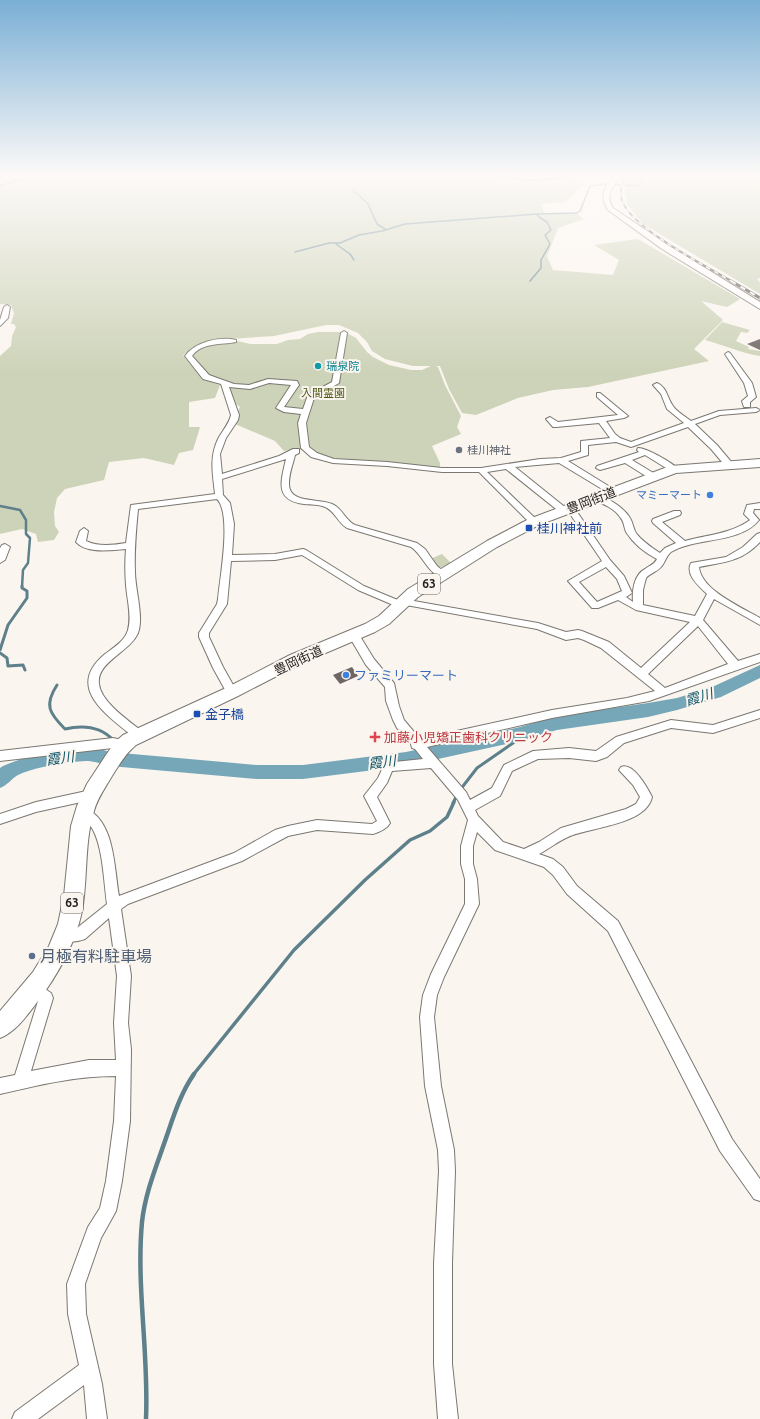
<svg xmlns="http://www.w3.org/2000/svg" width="760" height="1419" viewBox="0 0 760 1419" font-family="Ubuntu,'Noto Sans JP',sans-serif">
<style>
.green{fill:#cdd3b8;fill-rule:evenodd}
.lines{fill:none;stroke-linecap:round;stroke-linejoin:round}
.stream-far4{stroke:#5d808b;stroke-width:1.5}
.stream-far3{stroke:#5d808b;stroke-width:2.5}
.stream-far2{stroke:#5d808b;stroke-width:3}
.stream-far1{stroke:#5d808b;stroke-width:3.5}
.stream{stroke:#5d808b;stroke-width:4.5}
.river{fill:#75a7b8;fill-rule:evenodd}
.building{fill:#6d6665}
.minor-casing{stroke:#7b7771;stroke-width:2}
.tertiary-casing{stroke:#7b7771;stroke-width:2}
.secondary-casing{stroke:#7b7771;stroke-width:2}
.primary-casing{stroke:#7b7771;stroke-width:2}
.minor{fill:#fff;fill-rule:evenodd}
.tertiary{fill:#fff;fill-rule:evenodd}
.secondary{fill:#fff;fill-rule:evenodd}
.primary{fill:#fff;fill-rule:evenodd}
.rail-far1-casing{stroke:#605d5a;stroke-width:2}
.rail-casing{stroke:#605d5a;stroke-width:3}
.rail-far1{stroke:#fbf5ef;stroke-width:1.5;stroke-dasharray:4.5;stroke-linecap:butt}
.rail{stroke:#fbf5ef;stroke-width:2;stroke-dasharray:5.5;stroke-linecap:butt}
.culture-dot{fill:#0f9aa8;stroke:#fbf5ef;stroke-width:1.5}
.worship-dot{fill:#6b7280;stroke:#fbf5ef;stroke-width:1.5}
.shop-dot{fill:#3f7fe0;stroke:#fbf5ef;stroke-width:1.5}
.transit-dot{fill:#1a4fb4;stroke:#fbf5ef;stroke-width:1.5}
.health-dot{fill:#e0444e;stroke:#fbf5ef;stroke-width:1.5}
.service-dot{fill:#5c6f8a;stroke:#fbf5ef;stroke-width:1.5}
.labels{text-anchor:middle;stroke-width:4;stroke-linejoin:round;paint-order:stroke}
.far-culture-label{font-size:11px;fill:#0d838f;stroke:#fbf5ef;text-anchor:start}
.far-park-label{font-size:11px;fill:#4c5613;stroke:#fbf5ef}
.far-worship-label{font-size:11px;fill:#5b616d;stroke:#fbf5ef;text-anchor:start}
.far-shop-label{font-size:11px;fill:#366cbe;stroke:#fbf5ef;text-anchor:end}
.shield{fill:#fbf5ef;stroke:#666360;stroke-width:1}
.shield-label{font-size:12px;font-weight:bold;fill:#262422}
.street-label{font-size:13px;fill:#262422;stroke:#fbf5ef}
.transit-label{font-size:13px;fill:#164399;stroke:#fbf5ef;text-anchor:start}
.shop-label{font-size:13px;fill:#366cbe;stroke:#fbf5ef;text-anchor:start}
.health-label{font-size:13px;fill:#be3a42;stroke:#fbf5ef;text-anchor:start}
.water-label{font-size:14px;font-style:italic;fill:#0f5568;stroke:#fbf5ef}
.near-service-label{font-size:16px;fill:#4e5e75;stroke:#fbf5ef;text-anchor:start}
</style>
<rect width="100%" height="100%" fill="#fbf5ef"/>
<g class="green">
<path d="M0 175 572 176 584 184 566 202 541 204 545 214H577L584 219 558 228 547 256 553 270 613 275 619 260 594 245 638 239 740 299 727 307 701 301 723 320 694 349 709 361 588 387 553 390 518 398 476 415 462 413 449 389 440 366H436L438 367 445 385 461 416 457 427 461 434 432 446 440 463V468L337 459 297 449 284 451 275 441 235 424 236 415 240 407 232 401 227 385 205 378 186 356 192 349 183 355 204 380 220 385 215 398 189 402V427H200L193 450 179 453 174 465 144 458 109 462 104 480 65 489 57 498 54 512 55 526 59 532 54 540 38 542 36 534 22 529 0 534V356L11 346 12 336 16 327 14 324H11L14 313 11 305 0 304ZM326 325H339L358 333 367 342 372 351 385 359 413 366H431L422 370H411L389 365 373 357 367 352 356 338 345 332H318L308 334 300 339 288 340 277 344H250L229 339 274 336Z"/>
<path d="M633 175H760V278L757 279 760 282V294L643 224 627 204 624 183Z"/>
<path d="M722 322 750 330 747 333 741 332 736 341 749 347 748 349 760 351V356C741 353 724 345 705 340Z"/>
<path d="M442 554 451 563 439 568 430 559Z"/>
</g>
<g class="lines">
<g class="stream-far4">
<path d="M477 175 529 180 570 178"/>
<path d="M0 186 32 175"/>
<path d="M352 189 368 204 377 224 385 229"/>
<path d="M336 244 350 254 354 260"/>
<path d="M295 252 329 243H340L359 235 382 231 405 224 537 214"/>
<path d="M530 281 541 268V260L550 244 545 235 551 230 547 222 539 217 537 214 577 213 580 211 590 186 606 184 637 186 643 180 639 175"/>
</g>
<path class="stream-far3" d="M0 506 20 510 26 520V534L30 538 28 563 23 570 22 587"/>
<g class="stream-far2">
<path d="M0 650 8 625 27 598V591L22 588V586"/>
<path d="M0 653 7 658 8 666 23 665 25 670"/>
<path d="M57 685C44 705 49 713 65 729 83 725 100 726 113 740"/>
<path d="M460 790 477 768 516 741 520 734"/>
<path d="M453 803 457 795"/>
</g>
<path class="stream-far1" d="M193 1075 294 950 365 880 410 840 430 831 447 817 454 802"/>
<path class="stream" d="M146 1419C149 1354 136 1286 142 1222 145 1194 156 1167 165 1141 173 1118 180 1094 194 1074"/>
<path class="river" d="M760 665V678L721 697 677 710 648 717 557 730 520 741 406 766 303 779H257L110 766C103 764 96 762 89 761 71 761 34 767 18 775 11 779 8 785 0 788V768L3 766C33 753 78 741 110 752L257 765H303L406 752 520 727 557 716 648 703 677 698 710 688Z"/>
</g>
<g class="building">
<path d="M760 339V350L747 344Z"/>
<path d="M352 667 358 676 340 684 333 675Z"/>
</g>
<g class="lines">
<g class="minor-casing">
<g id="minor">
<path d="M7 305 10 307 8 318 0 326V320L4 307Z"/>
<path d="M344 331 347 333 339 383 314 398 306 423 309 447 317 453 334 459 387 462 442 468H481L540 459 561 458 581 452V441L610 438 599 423 556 427H553L546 419 550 417 558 422 618 415 597 397V393H600L628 416 624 418 606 421 615 434 620 438 631 442 684 423 667 409 661 394 653 385 657 383C667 387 667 398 673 406 677 412 685 416 691 421L719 411 756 408 760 410 756 412 720 415 695 424 717 445 733 464V468H727L711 449 688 427 631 447 616 442 588 445V455L568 461 615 490 616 492 612 495 559 463 515 467 566 508 567 506H573L610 560 624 576 632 593 626 597 633 602C632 590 634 575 645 569 650 565 654 565 657 559 645 553 633 543 626 532 624 527 624 521 620 517 614 508 603 504 594 500L593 498 594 496C605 494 625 509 630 518 633 523 633 528 636 533 642 541 651 547 660 553L665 548 676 543 653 523 652 521 653 519 674 511H680L681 513 680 515 662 522 685 541C706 535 731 534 750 520L744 514 747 505 760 503V509H754L753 513 759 520C740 544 696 537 671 552 666 556 665 563 661 567 657 572 650 573 646 578L643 590V605L695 616 707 594C699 586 685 575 691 563L726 557 743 547 757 534 760 533V542C741 562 724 562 699 567 701 590 741 607 760 618V625L714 599 703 620 738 661 760 654V662L649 701 552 718 427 747 466 792 470 800 492 788 504 765 533 751 569 748 596 751 616 737 671 720 713 725 760 710V718L713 733 671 728 624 743 607 757 596 761 569 758 538 759 512 771 500 796 475 810 478 816 503 842 524 849 539 842 561 828 626 809 636 804 640 797 633 785 619 770 621 767C633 762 647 787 652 797 646 825 590 827 568 837 558 841 549 849 539 854L553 859 563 867 577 886 618 921 732 1139 760 1179V1201L754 1199 720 1151 608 931 567 894 553 875 544 867 495 850 477 832 473 846V864L477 879 479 904 444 977 437 995 434 1017 441 1086 454 1150 455 1171 452 1263V1364L458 1419H438L434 1364V1263L439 1171 438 1150 425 1086 420 1017 423 995 431 974 465 904V879L461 864V846L468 820 458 800 431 768 392 771 387 783 377 797 390 823C387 829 379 832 373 834L317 830 288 836 242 861 128 904 121 909 131 976 128 1023 131 1049 130 1121 122 1181 116 1211 101 1238 85 1284 86 1314 102 1384 107 1419H87L84 1385 38 1419H12L15 1412 79 1365 68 1314 67 1284 88 1227 100 1208 106 1181 114 1121 116 1076C75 1076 39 1085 0 1094V1078L15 1075 38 1001 30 994 28 989 30 984 35 982 51 993 53 998 31 1071 89 1060H116L114 1023 117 976 109 918 85 939C77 942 67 943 59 940L57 935 59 930 77 928 107 904C104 883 103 850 94 832 91 823 81 820 78 813L80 809 84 808C115 819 114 868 119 896L234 853 275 830 288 826 317 820 372 824 377 821 364 796 378 778 385 763 423 759 415 749 412 748 411 744 397 728 393 720 386 701 385 687 366 665 349 636 350 633H358L374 659 394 683 399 706 404 720 420 739 552 710 627 698 655 691 601 648 584 640 578 638 566 640 537 629 406 605 401 608 398 607 358 590 302 555 275 560 231 561 227 604 209 633V637L223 667 237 692 236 695H228L213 668 199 637V633L217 604 218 599C220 577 232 514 217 499L138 509C136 530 134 551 135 572 135 589 144 617 138 633 130 652 96 662 99 684 101 702 129 721 143 732L145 735 143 738 139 739 135 738C108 716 64 688 105 654 113 648 125 641 128 630 132 616 127 599 126 585 125 573 125 561 126 549 111 550 87 554 76 542L80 531 84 528 88 531 86 541C99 547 113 545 126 543L131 505 215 494C213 475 209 458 218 439 222 431 229 424 231 415L221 384 203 379 185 356C195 342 220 336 236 340V342C221 345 202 342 192 356L209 375 234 384 249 385 268 379 297 381 299 385 284 407 303 409 308 395 332 382 341 333ZM269 383 291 385 276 408 284 412 301 414 298 423 301 448 311 457 333 463 387 466 442 472H479L531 524H537L538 522 537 520 487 472 506 469 561 513 564 514 568 511 602 561 568 581 592 608H598L618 600 636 610 690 622 641 668 609 642 582 631 578 630 566 632 538 623 414 601 405 598 400 601 364 586 306 550 303 549 275 554 232 555 234 524 230 503 223 495 222 479 286 459C281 481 274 500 304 504 311 505 318 504 325 507 335 511 338 523 347 528L411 547C423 555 428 574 443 578L448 575 437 566 425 549 417 543 355 525C345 520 342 508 332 504 318 498 288 504 289 483 289 473 293 464 295 455L299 453V449H293L279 456 222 474 220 454 226 438 238 420 239 415 229 387 250 389ZM606 567 617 579 622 591 597 602 579 582ZM698 626 728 664 665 688 648 674Z"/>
<path d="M728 352 730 353 752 383 756 397 750 402V407H744L742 401 748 396 744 383 725 354Z"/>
<path d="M638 448C645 447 673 463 678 469L677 471H671L645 455 632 460 655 474 656 476 655 478H649L625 463 600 470 596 468 597 466 639 452 637 450Z"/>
<path d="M5 544 10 547 5 560 0 563V548L2 545Z"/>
<path d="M91 790 95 791 97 795 95 799 36 812 0 824V814L36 802Z"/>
</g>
</g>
<g class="tertiary-casing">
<path id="tertiary" d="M113 738 127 741 129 745 127 749 122 750 113 748 0 761V751Z"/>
</g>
<g class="secondary-casing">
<path id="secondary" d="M617 175H623C614 185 604 194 613 208L668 245 760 302V309L662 249 608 210C599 196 604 184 617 175Z"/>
</g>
<g class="primary-casing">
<path id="primary" d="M760 459V467L676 473 539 525 497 547 418 597 389 624 375 632 302 663 238 696 136 745C125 754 119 765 112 776 105 788 97 799 94 811 84 843 88 878 82 911 75 945 56 978 35 1005 25 1018 15 1032 0 1038V1011L33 972 49 946 58 924 64 896 71 826 77 806 87 784 106 755 115 742 123 735 226 688 290 655 365 624 379 616 408 589 487 541 529 519 670 466Z"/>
</g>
<use href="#minor" class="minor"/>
<use href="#tertiary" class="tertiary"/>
<use href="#secondary" class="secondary"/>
<use href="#primary" class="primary"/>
<g class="rail-far1-casing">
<path id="rail-far1" d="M626 175C622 184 619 192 622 201 633 229 706 266 733 282"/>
</g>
<g class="rail-casing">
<path id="rail" d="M731 281 760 298"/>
</g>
<use href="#rail-far1" class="rail-far1"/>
<use href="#rail" class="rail"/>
</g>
<linearGradient id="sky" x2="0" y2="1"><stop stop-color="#7aafd5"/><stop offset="0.47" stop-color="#fdfaf8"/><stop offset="1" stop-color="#fdfaf8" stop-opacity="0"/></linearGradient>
<rect width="760" height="373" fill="url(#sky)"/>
<circle class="culture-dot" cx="318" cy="366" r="4"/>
<circle class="worship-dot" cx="459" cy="450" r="4"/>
<g class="shop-dot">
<circle cx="710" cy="495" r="4"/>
<circle cx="346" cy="675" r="4"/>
</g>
<g class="transit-dot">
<rect x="525" y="524" width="8" height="8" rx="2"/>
<rect x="193" y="710" width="8" height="8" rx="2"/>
</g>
<path class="health-dot" d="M373 731h4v4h4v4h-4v4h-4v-4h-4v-4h4z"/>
<circle class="service-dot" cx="32" cy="956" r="4"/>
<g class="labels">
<g class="far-culture-label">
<text x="326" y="370">瑞泉院</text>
</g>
<g class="far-park-label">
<text x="323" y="397">入間霊園</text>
</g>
<g class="far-worship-label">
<text x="467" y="454">桂川神社</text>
</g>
<g class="far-shop-label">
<text x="702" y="499">マミーマート</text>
</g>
<g class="shield">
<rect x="418" y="574" width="22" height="20" rx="3"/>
<rect x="61" y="893" width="22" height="20" rx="3"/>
</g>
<g class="shield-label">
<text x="429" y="588">63</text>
<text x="72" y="907">63</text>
</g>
<g class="street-label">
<text transform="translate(591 500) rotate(-21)" y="5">豊岡街道</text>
<text transform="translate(298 660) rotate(-25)" y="5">豊岡街道</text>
</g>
<g class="transit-label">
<text x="537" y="533">桂川神社前</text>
<text x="205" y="719">金子橋</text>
</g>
<g class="shop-label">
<text x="354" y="680">ファミリーマート</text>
</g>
<g class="health-label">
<text x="384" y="742">加藤小児矯正歯科クリニック</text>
</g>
<g class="water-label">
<text transform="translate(699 697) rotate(-17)" y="5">霞川</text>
<text transform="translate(60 758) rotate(-8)" y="5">霞川</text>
<text transform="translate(382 762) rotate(-7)" y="5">霞川</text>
</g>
<g class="near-service-label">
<text x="40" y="962">月極有料駐車場</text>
</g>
</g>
</svg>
